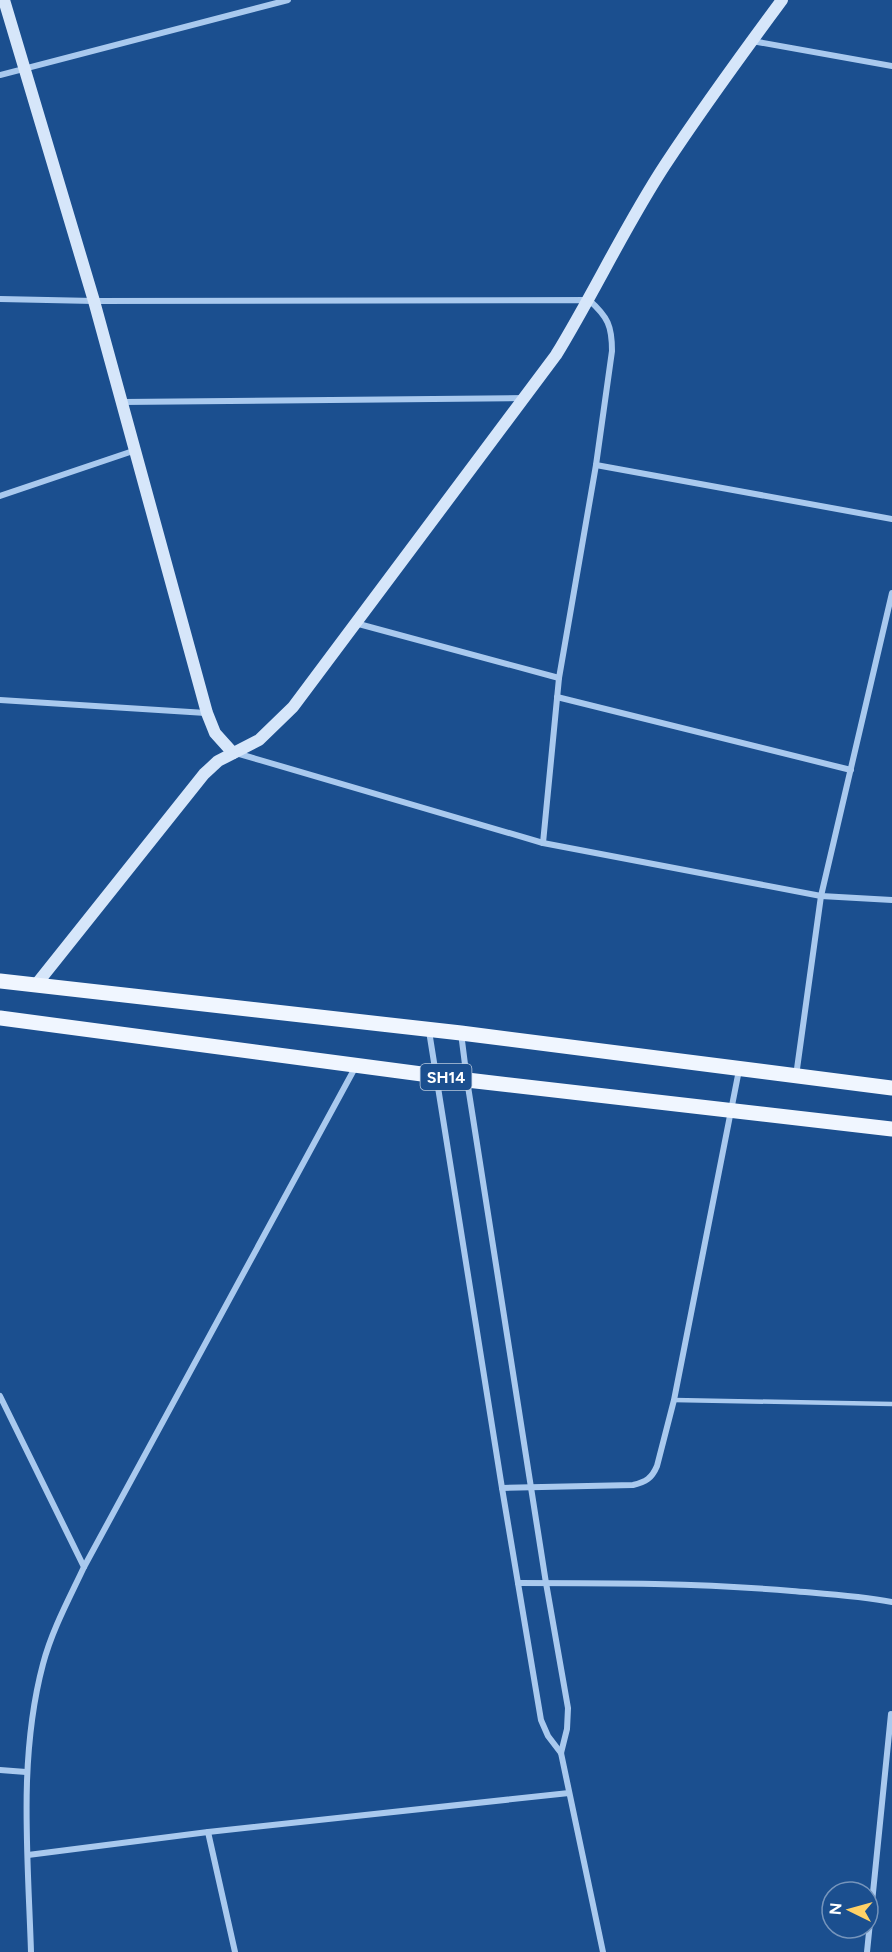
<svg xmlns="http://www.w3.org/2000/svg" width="892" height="1952" viewBox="0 0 892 1952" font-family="Figtree,sans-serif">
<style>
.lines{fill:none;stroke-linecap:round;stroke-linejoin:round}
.lane{stroke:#a9c9ee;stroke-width:4.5}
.street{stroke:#a9c9ee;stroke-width:6}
.secondary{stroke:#d6e6fa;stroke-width:12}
.primary{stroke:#f0f6ff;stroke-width:15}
.labels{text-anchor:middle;stroke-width:5;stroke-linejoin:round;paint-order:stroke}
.shield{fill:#1b4f8f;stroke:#bbcadd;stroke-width:1.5}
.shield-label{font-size:16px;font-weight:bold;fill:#fff}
</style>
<rect width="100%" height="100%" fill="#1b4f8f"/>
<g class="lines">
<path class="lane" d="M674 1400 892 1404"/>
<g class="street">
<path d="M752 41 892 66"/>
<path d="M0 75 288 0"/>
<path d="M0 299 94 301 589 300C608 317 612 326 612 351L596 465 559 678 543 843"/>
<path d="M122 402 525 398"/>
<path d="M596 465 892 519"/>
<path d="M0 496 136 450"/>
<path d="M355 623 559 678"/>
<path d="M557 697 851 770"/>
<path d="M0 700 206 713"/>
<path d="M236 753 543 843 821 896 892 900"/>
<path d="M429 1031 502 1488 541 1720 548 1736 561 1753"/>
<path d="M461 1033 467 1080 546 1583 568 1708 567 1729 561 1753 603 1952"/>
<path d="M796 1076 821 896 892 593"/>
<path d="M0 1396 84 1567"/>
<path d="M502 1488 633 1485C646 1482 652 1478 657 1466L674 1400 739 1070"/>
<path d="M518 1583C610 1583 700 1583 792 1591 826 1594 859 1596 892 1602"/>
<path d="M0 1770 26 1772"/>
<path d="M208 1832 235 1952"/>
<path d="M28 1855 208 1832 569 1793"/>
<path d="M31 1952C28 1856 18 1758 43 1664 52 1630 69 1599 84 1567L356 1066"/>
<path d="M867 1952 891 1714"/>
</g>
<g class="secondary">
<path d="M4 0 94 301 207 713 215 733 233 753"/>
<path d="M35 986 204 774 218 761 259 740 293 707 556 355C594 293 625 226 665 165 702 109 742 54 782 0"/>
</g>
<g class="primary">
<path d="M0 981 461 1033 892 1088"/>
<path d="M0 1018 467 1080 892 1129"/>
</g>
</g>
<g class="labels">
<rect class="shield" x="420.5" y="1064" width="51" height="26" rx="4.5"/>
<g class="shield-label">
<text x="446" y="1083">SH14</text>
</g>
</g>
<g transform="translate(850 1910) rotate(275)"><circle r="28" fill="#1b4f8f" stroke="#7695bc" stroke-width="1.5"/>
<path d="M0-4.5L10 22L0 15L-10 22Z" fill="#ffd166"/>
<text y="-9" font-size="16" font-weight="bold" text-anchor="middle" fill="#ffffff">N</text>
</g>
</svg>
